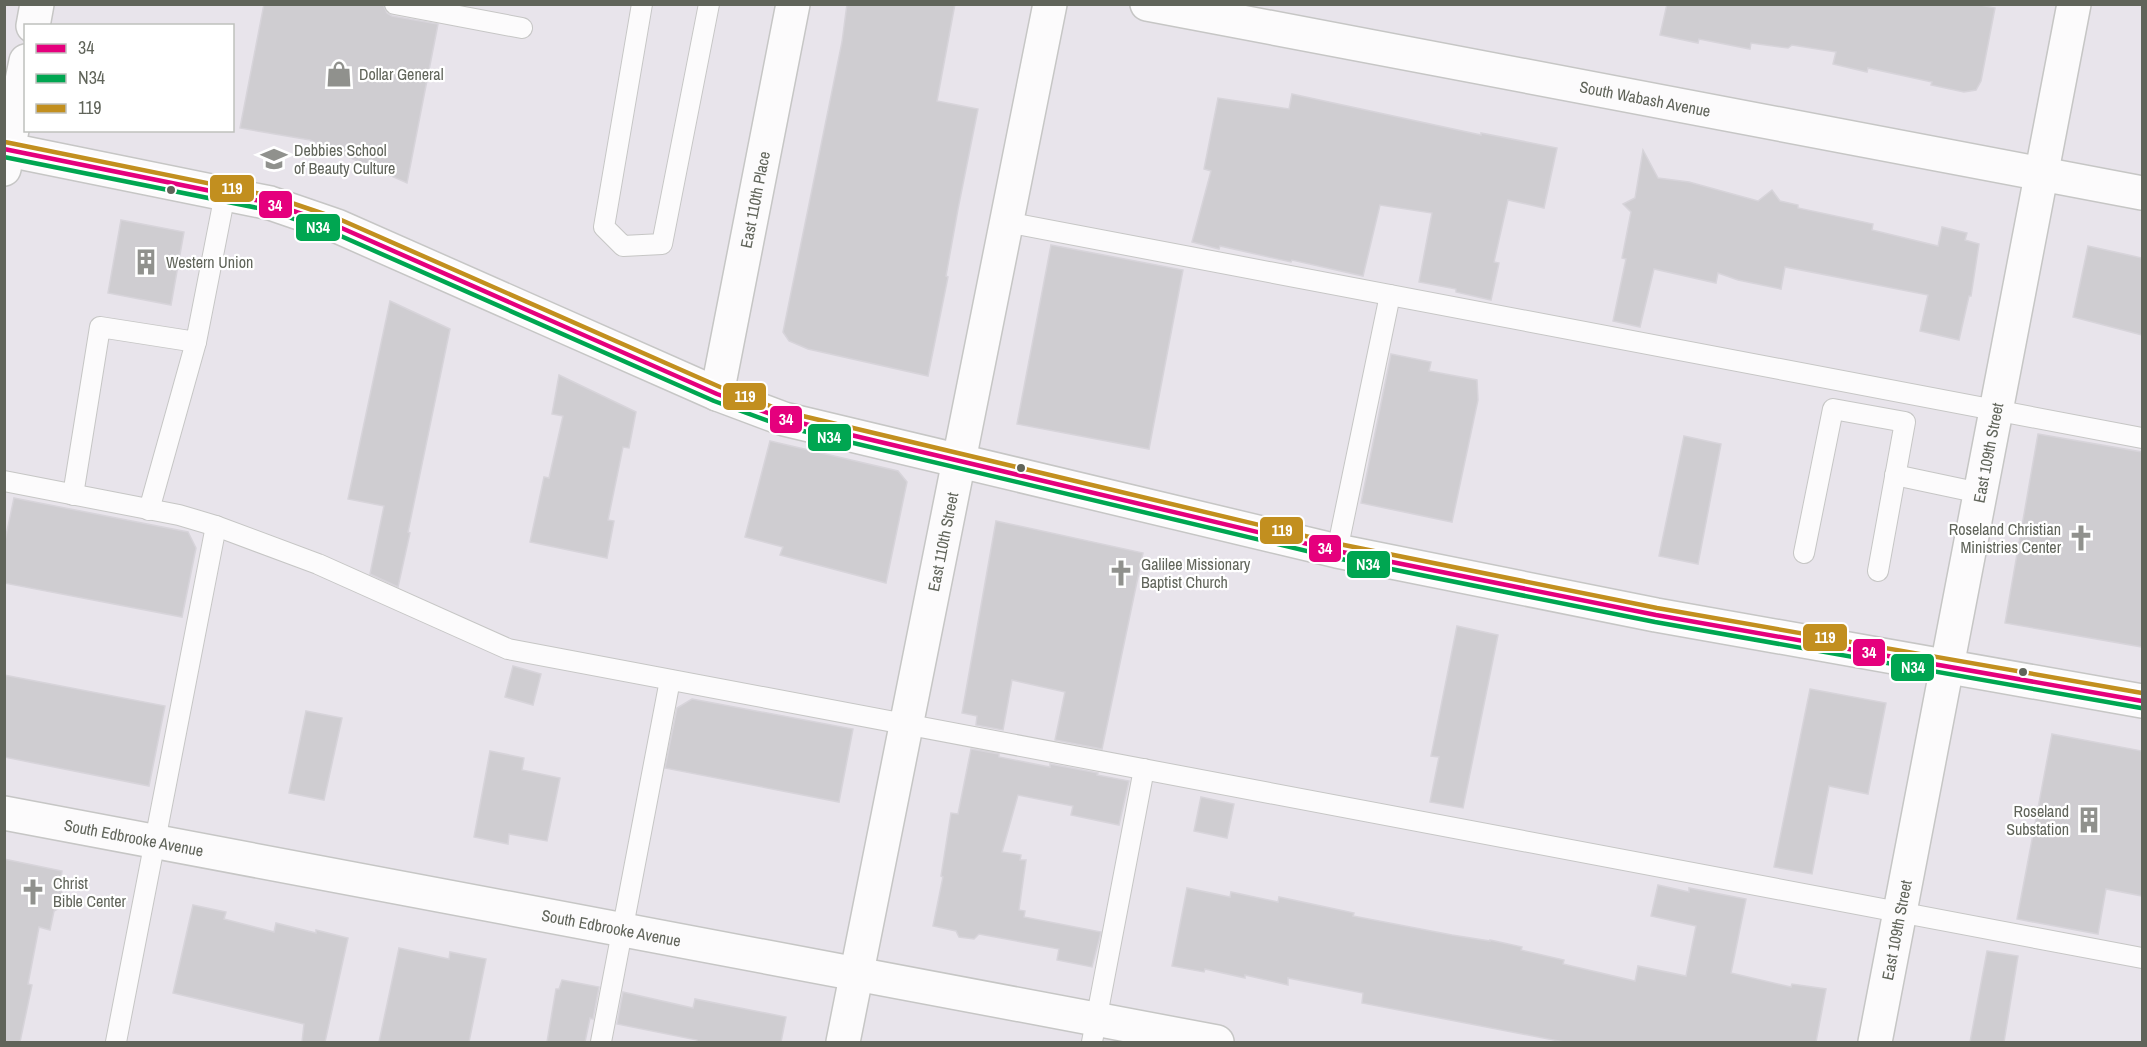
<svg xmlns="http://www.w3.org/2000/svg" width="2147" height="1047" viewBox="0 0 2147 1047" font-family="'Archivo Narrow',sans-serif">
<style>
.building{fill:#cfcdd1;stroke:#d7d4da;stroke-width:1.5}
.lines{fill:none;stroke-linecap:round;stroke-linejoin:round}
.lane-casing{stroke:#c6c6c5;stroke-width:22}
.street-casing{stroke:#c6c6c5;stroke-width:36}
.secondary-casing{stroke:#c6c6c5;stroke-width:36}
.lane{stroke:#fcfbfc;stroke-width:20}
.street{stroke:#fcfbfc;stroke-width:33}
.secondary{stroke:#fcfbfc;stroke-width:33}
.bus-1-casing{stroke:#fff;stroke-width:9}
.bus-2-casing{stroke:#fff;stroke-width:9}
.bus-3-casing{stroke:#fff;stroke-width:9}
.bus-1{stroke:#e5007d;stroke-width:4.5}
.bus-2{stroke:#00a651;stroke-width:4.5}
.bus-3{stroke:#c28f1f;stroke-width:4.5}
.bus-dot{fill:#60645a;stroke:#fff;stroke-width:2}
.labels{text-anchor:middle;stroke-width:4.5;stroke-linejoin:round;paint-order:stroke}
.poi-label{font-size:16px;fill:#60645a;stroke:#fff;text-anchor:start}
.street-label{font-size:16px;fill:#60645a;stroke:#fff}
.line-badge{stroke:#fff;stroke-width:2}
.badge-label{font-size:16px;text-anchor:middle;font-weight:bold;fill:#fff}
</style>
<rect width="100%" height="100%" fill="#e8e4eb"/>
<g class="building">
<path d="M264 4H383L387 13 392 16 438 24 407 183 310 140 240 128Z"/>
<path d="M847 4H955L937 101 978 109 958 209 946 276 948 277 928 376 808 349 789 341 783 332 842 42Z"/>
<path d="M1667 4H1976L1995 8 1981 81 1976 90 1964 92 1931 85 1932 82 1868 68 1867 72 1833 64 1836 52 1792 45 1788 48 1751 43 1750 49 1699 39 1698 43 1660 35Z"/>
<path d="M1292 94 1481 135V133L1557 148 1544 208 1508 200 1494 262 1499 263 1491 300 1456 292V289L1419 282 1432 213 1380 205 1363 276 1292 260 1291 262 1220 246 1219 249 1192 242 1211 171 1204 169 1218 98 1289 109Z"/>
<path d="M1643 150 1658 178 1689 182 1758 201 1772 190 1780 201 1798 205V208L1873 224 1872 230 1938 246 1942 227 1967 233 1965 240 1979 244 1971 296H1969L1959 340 1920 331 1928 295 1785 267 1781 289 1738 280 1718 273 1716 283 1654 269 1640 327 1613 321 1626 259 1622 258 1631 212 1623 204 1635 198Z"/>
<path d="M121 220 184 232 171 305 108 293Z"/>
<path d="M1051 245 1183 270 1149 449 1017 424Z"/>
<path d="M2088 246 2142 258V335L2073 317Z"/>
<path d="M390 301 450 329 408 532 410 533 398 587 370 574 384 506 348 499Z"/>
<path d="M1391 354 1431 362 1429 371 1477 380 1478 400 1452 522 1361 503Z"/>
<path d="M559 375 636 412 629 448 623 447 608 520 614 521 607 558 530 542 544 477 549 478 563 416 552 414Z"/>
<path d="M2038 434 2142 452V647L2005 623Z"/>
<path d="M1684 436 1721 444 1698 564 1659 556Z"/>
<path d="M770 441 898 471 907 482 886 583 780 555 783 547 745 537Z"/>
<path d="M14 498 188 532 196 548 182 617 4 583V545Z"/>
<path d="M996 521 1143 553 1102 749 1055 740 1065 692 1012 680 1003 730 976 725 977 716 962 713Z"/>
<path d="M1457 626 1498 635 1463 808 1430 802 1439 757 1431 756Z"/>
<path d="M513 666 541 674 533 705 505 697Z"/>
<path d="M4 675 165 706 149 786 4 757Z"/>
<path d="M1810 689 1886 703 1868 794 1829 786 1812 874 1774 867Z"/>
<path d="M692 699 853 729 839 802 665 768 677 708Z"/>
<path d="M306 711 342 718 324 800 289 793Z"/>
<path d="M2052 734 2142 751V896L2106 889 2098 934 2017 919Z"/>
<path d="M971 749 999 754V757L1050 767V764L1098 773 1097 775 1129 781 1119 825 1071 815 1073 806 1018 795 1002 852 1021 855 1020 860H1026L1019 910 1025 911 1024 917 1101 932 1092 967 1057 960 1059 949 979 934 974 939 959 937 956 931 933 926 943 877 941 876 951 813 958 814Z"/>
<path d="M490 751 524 758 522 770 560 778 547 841 509 834 508 844 474 837Z"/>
<path d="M1201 797 1234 804 1227 838 1194 831Z"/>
<path d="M4 859 62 871 59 889 70 902 54 911 50 930 39 927 28 984 32 985 20 1042H4Z"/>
<path d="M1658 885 1689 892V888L1746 899 1731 973 1791 987 1792 984 1826 989 1816 1042H1564L1362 1003 1363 993 1288 978V985L1245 975V978L1205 969 1204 972 1172 966 1187 888 1230 897 1231 892 1278 902 1279 897 1354 913 1353 916 1452 935 1490 941V940L1522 947 1521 950 1564 960 1563 964 1635 981 1638 966 1686 976 1696 926 1651 916Z"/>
<path d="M193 905 226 912 224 919 274 932 276 923 316 933V930L348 938 325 1042H302L304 1024 173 993Z"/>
<path d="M399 948 449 959 450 952 486 959 469 1042H379Z"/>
<path d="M1987 951 2018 956 2004 1042H1970Z"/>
<path d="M562 980 599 987 593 1019 590 1018 585 1042H547L556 989H559Z"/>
<path d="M623 992 693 1008 695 999 786 1017 781 1042H697V1040L617 1024Z"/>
</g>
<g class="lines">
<g class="lane-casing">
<g id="lane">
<path d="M395 4 522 28"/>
<path d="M642 4 604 227 623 246 662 244 709 4"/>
<path d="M1006 222 2142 438"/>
<path d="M1895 475 1980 493"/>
<path d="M4 481 179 515 216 526 318 564 508 649 2142 958"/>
<path d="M73 495 100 327 196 342 225 194"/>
<path d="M149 510 196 342"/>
<path d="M1337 551 1390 295"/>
<path d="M1804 553 1833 409 1905 422 1878 571"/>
<path d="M116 1042 216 526"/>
<path d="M601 1042 670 680"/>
<path d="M1092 1042 1144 769"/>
</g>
</g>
<g class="street-casing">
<g id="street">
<path id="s1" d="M1147 4 2142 193"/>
<path id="s2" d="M717 394 793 4"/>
<path id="s3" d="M4 813 1217 1042"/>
<path id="s4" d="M843 1042 1050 4"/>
<path id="s5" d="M1875 1042 2074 4"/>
</g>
</g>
<g class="secondary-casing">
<g id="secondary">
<path d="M33 26 37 4"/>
<path d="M4 149 270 203 337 226 717 394 784 419 1337 551 1656 615 2142 701"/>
<path d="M4 169 26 61"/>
</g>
</g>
<use href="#lane" class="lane"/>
<use href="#street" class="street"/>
<use href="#secondary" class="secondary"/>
<g class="bus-1-casing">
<path id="bus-1" d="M4 149 270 203 337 226 717 394 784 419 1337 551 1656 615 2142 701"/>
</g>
<g class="bus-2-casing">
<path id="bus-2" d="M4 157 268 210 334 233 714 401 782 426 1336 558 1655 622 2141 708"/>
</g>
<g class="bus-3-casing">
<path id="bus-3" d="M5 142 271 196 339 219 720 387 786 412 1339 544 1657 608 2142 693"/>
</g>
<use href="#bus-1" class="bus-1"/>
<use href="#bus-2" class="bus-2"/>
<use href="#bus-3" class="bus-3"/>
</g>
<defs>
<g id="shop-bare" transform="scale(2.07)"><path d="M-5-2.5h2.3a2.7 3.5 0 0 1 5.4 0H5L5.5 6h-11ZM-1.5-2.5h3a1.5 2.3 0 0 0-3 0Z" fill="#90918d" stroke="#fff" stroke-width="2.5" paint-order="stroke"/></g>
<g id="school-bare" transform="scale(2.07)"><path d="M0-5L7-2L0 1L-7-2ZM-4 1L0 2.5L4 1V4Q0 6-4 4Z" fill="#90918d" stroke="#fff" stroke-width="2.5" paint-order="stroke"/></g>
<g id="building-bare" transform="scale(2.07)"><path d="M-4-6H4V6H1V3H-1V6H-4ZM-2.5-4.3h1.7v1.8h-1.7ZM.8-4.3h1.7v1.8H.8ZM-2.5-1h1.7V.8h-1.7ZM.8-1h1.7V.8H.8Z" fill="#90918d" stroke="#fff" stroke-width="2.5" paint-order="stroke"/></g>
<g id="church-bare" transform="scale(2.07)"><path d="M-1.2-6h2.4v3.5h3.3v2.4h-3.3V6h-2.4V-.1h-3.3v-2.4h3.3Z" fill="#90918d" stroke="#fff" stroke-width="2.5" paint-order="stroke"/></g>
</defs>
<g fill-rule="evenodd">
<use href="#shop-bare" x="339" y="74"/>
<use href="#school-bare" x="274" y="159"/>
<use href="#building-bare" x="146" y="262"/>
<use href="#church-bare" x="2081" y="538"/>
<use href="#church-bare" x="1121" y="573"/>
<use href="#building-bare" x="2089" y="820"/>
<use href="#church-bare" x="33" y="892"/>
</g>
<g class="bus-dot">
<circle cx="171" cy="190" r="5"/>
<circle cx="1021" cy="468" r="5"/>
<circle cx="2023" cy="672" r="5"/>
</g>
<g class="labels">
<g class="poi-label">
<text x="359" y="80">Dollar General</text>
<text x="294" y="156">Debbies School<tspan x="294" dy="18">of Beauty Culture</tspan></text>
<text x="166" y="268">Western Union</text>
<text x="2061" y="535" text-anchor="end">Roseland Christian<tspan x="2061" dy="18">Ministries Center</tspan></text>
<text x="1141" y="570">Galilee Missionary<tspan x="1141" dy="18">Baptist Church</tspan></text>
<text x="2069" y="817" text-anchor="end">Roseland<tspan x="2069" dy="18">Substation</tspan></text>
<text x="53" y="889">Christ<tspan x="53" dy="18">Bible Center</tspan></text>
</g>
<g class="street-label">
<text dy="6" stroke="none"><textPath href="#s1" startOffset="507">South Wabash Avenue</textPath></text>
<text dy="6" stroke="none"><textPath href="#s2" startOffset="198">East 110th Place</textPath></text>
<text dy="6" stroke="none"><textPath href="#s5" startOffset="600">East 109th Street</textPath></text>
<text dy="6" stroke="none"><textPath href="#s4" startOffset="510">East 110th Street</textPath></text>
<text dy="6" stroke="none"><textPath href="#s3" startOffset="132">South Edbrooke Avenue</textPath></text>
<text dy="6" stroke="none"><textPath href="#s3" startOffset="618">South Edbrooke Avenue</textPath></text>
<text dy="6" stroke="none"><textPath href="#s5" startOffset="114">East 109th Street</textPath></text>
</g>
</g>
<g class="line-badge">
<rect x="209" y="174" width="46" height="29" rx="6" fill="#c28f1f"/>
<rect x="258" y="190" width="35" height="29" rx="6" fill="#e5007d"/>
<rect x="295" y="213" width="46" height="29" rx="6" fill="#00a651"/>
<rect x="722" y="382" width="45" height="29" rx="6" fill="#c28f1f"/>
<rect x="769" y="405" width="34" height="29" rx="6" fill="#e5007d"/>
<rect x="807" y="423" width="45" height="29" rx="6" fill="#00a651"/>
<rect x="1259" y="516" width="45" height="29" rx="6" fill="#c28f1f"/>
<rect x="1308" y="534" width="34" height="29" rx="6" fill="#e5007d"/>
<rect x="1346" y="550" width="45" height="29" rx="6" fill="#00a651"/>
<rect x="1802" y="623" width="46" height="29" rx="6" fill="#c28f1f"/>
<rect x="1852" y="638" width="34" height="29" rx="6" fill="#e5007d"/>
<rect x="1890" y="653" width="45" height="29" rx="6" fill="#00a651"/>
</g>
<g class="badge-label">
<text x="232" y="194">119</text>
<text x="275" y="211">34</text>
<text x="318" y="233">N34</text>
<text x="745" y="402">119</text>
<text x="786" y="425">34</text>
<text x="829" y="443">N34</text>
<text x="1282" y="536">119</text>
<text x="1325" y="554">34</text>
<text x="1368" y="570">N34</text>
<text x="1825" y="643">119</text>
<text x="1869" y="658">34</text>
<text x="1913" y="673">N34</text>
</g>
<rect width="2147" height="1047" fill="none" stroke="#60645a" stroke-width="12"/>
<rect x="24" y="24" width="210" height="108" fill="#ffffff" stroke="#bfc1bd" stroke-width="1.5"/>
<rect x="36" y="44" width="30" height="9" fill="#e5007d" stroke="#bfc1bd" stroke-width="1.5"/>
<text x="78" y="54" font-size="18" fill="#60645a">34</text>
<rect x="36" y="74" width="30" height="9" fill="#00a651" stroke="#bfc1bd" stroke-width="1.5"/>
<text x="78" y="84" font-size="18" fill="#60645a">N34</text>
<rect x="36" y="104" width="30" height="9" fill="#c28f1f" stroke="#bfc1bd" stroke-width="1.5"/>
<text x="78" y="114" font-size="18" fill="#60645a">119</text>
</svg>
